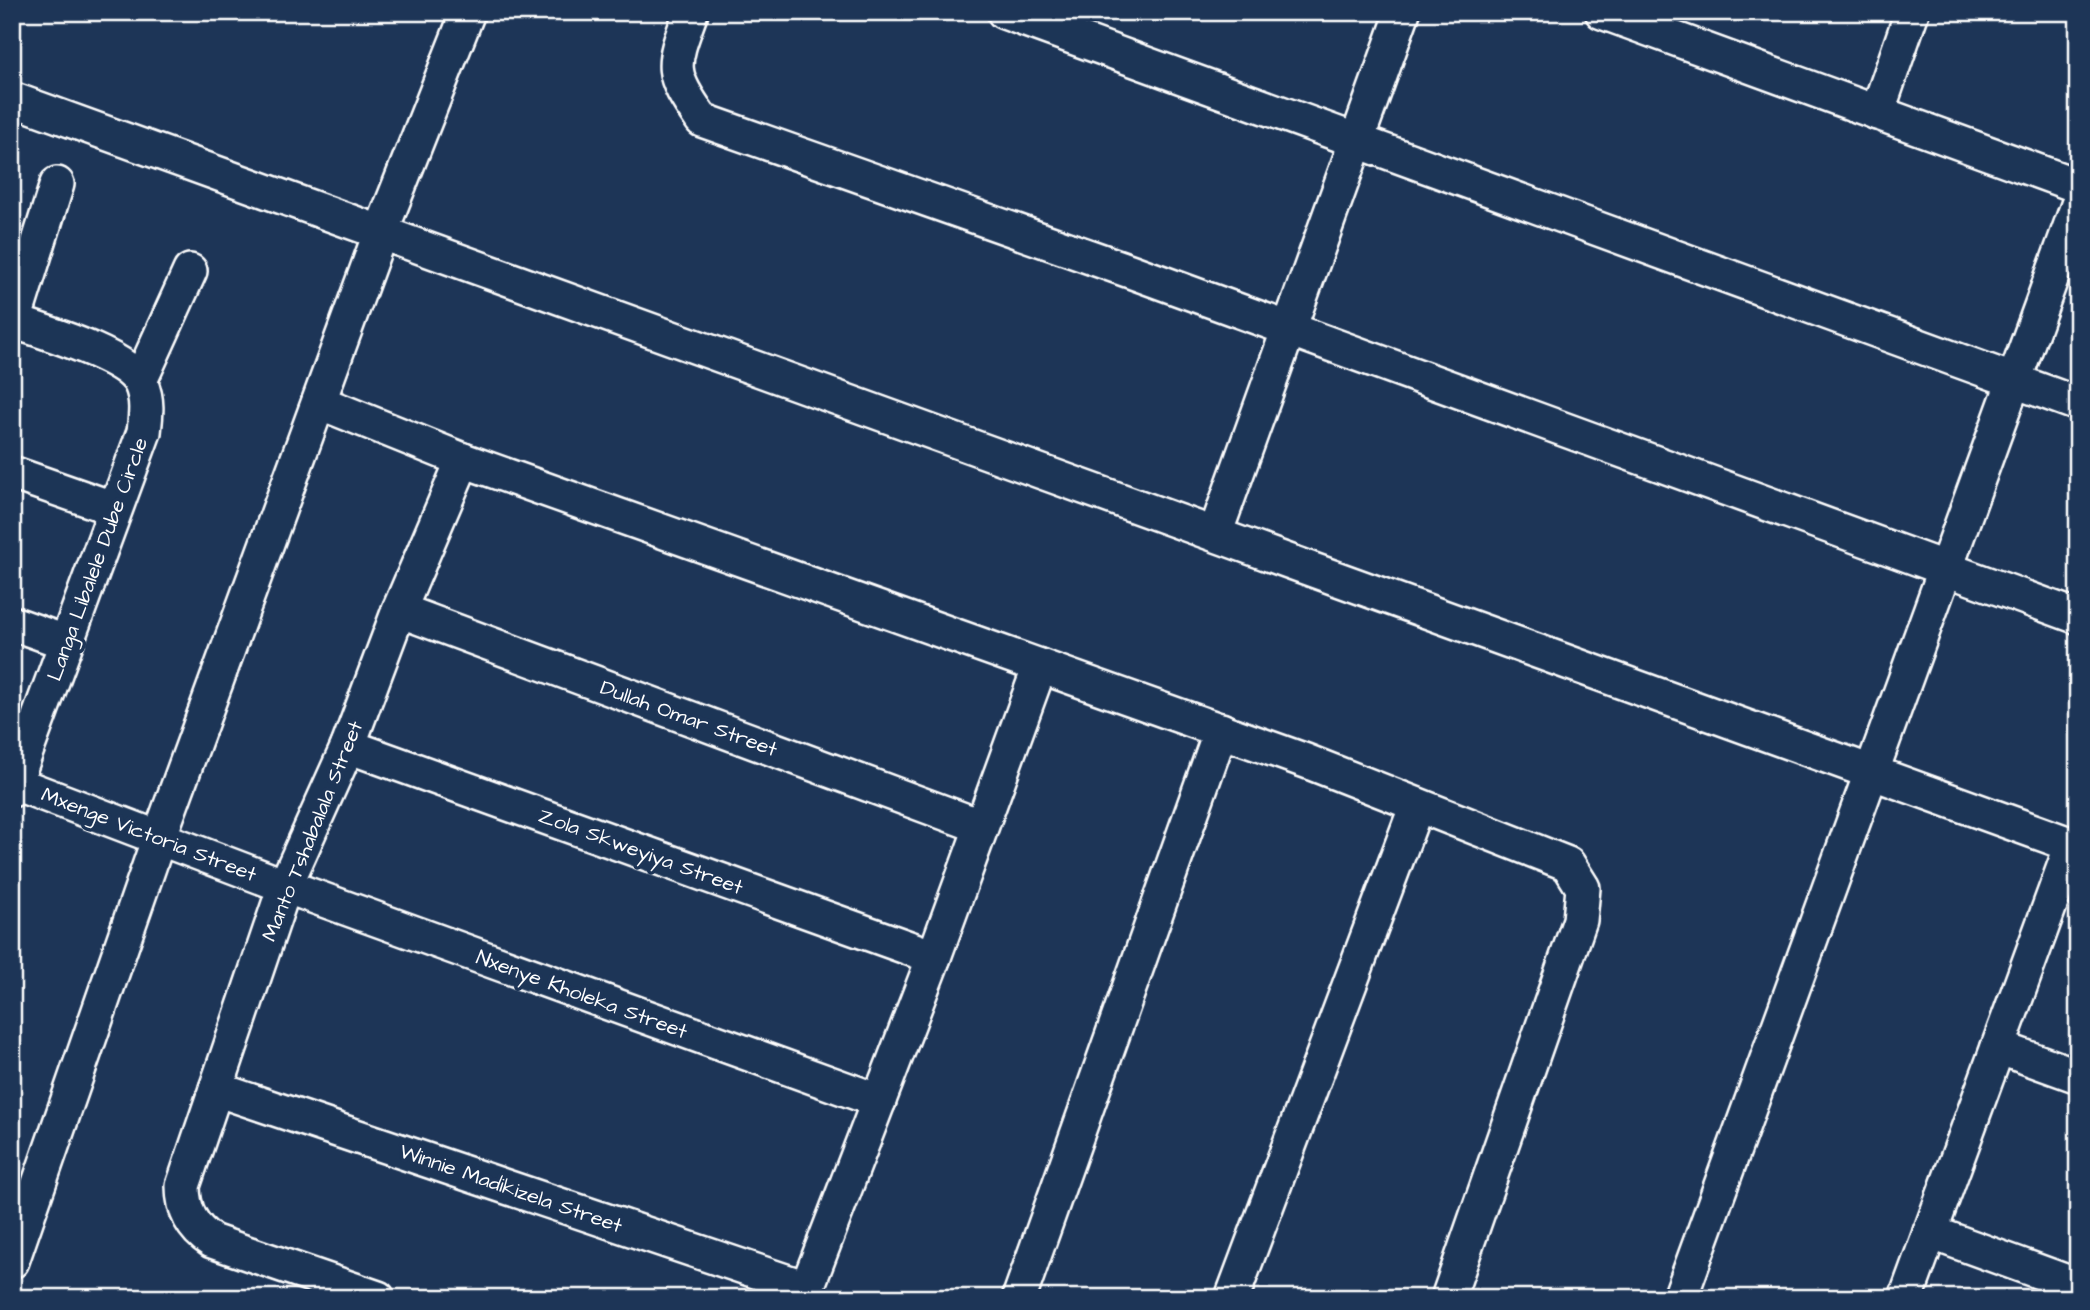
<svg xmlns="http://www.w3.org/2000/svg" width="2090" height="1310" viewBox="0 0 2090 1310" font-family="'Architects Daughter',sans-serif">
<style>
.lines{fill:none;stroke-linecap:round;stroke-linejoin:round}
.minor-casing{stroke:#fff;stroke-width:38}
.minor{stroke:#1d3557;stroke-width:33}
.labels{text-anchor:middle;stroke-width:7;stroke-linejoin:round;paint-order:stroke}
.street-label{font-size:21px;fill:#fff;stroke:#1d3557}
</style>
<rect width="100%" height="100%" fill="#1d3557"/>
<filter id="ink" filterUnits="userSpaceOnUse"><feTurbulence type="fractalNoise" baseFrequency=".0143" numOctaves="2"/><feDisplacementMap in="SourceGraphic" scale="14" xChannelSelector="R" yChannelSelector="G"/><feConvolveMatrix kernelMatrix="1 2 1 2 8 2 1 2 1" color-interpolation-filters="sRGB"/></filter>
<g filter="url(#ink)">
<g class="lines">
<g class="minor-casing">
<g id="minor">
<path d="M691 12C671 67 668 71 702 120L1130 271 2078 617"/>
<path d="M1004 12 2078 404"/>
<path d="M1602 12 2078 186"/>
<path d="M12 99 2078 847"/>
<path d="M1877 113 1912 12"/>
<path d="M12 321C42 331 128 356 141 384 148 400 146 415 144 432L12 790"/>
<path d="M14 321 57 184"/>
<path d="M140 381 190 271"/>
<path d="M319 402 463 460 1306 761 1568 864 1583 888 1580 920 1448 1298"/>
<path d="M12 473 115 509"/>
<path d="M1215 534 1403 12"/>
<path d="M399 610 980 826"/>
<path d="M12 623 65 642"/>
<path d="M348 746 934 957"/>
<path d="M12 782 285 886 879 1101"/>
<path d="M1998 1047 2078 1076"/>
<path d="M216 1089 806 1288"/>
<path d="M1930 1232 2078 1286"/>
<path d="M12 1261 159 838 380 234 468 12"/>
<path d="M378 1298 212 1241C192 1228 183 1210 183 1186L285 886 348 746 399 610 463 460"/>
<path d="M803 1298 934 957 1040 666"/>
<path d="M1019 1298 1221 730"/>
<path d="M1232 1298 1417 805"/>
<path d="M1680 1298 2078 205"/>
<path d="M1906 1298 2072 845"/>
</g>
</g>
<use href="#minor" class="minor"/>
</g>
</g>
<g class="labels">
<g class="street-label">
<text transform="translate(97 559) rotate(-70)" y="7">Langa Libalele Dube Circle</text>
<text transform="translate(689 718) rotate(20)" y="7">Dullah Omar Street</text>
<text transform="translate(312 831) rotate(-68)" y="7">Manto Tshabalala Street</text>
<text transform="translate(149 834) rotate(21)" y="7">Mxenge Victoria Street</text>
<text transform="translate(641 851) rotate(20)" y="7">Zola Skweyiya Street</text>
<text transform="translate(582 994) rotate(20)" y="7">Nxenye Kholeka Street</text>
<text transform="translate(511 1188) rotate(19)" y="7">Winnie Madikizela Street</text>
</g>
</g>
<rect width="2090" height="1310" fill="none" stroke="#1d3557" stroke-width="42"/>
<rect x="21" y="21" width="2048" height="1268" fill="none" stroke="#fff" stroke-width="2.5" filter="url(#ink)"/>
</svg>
